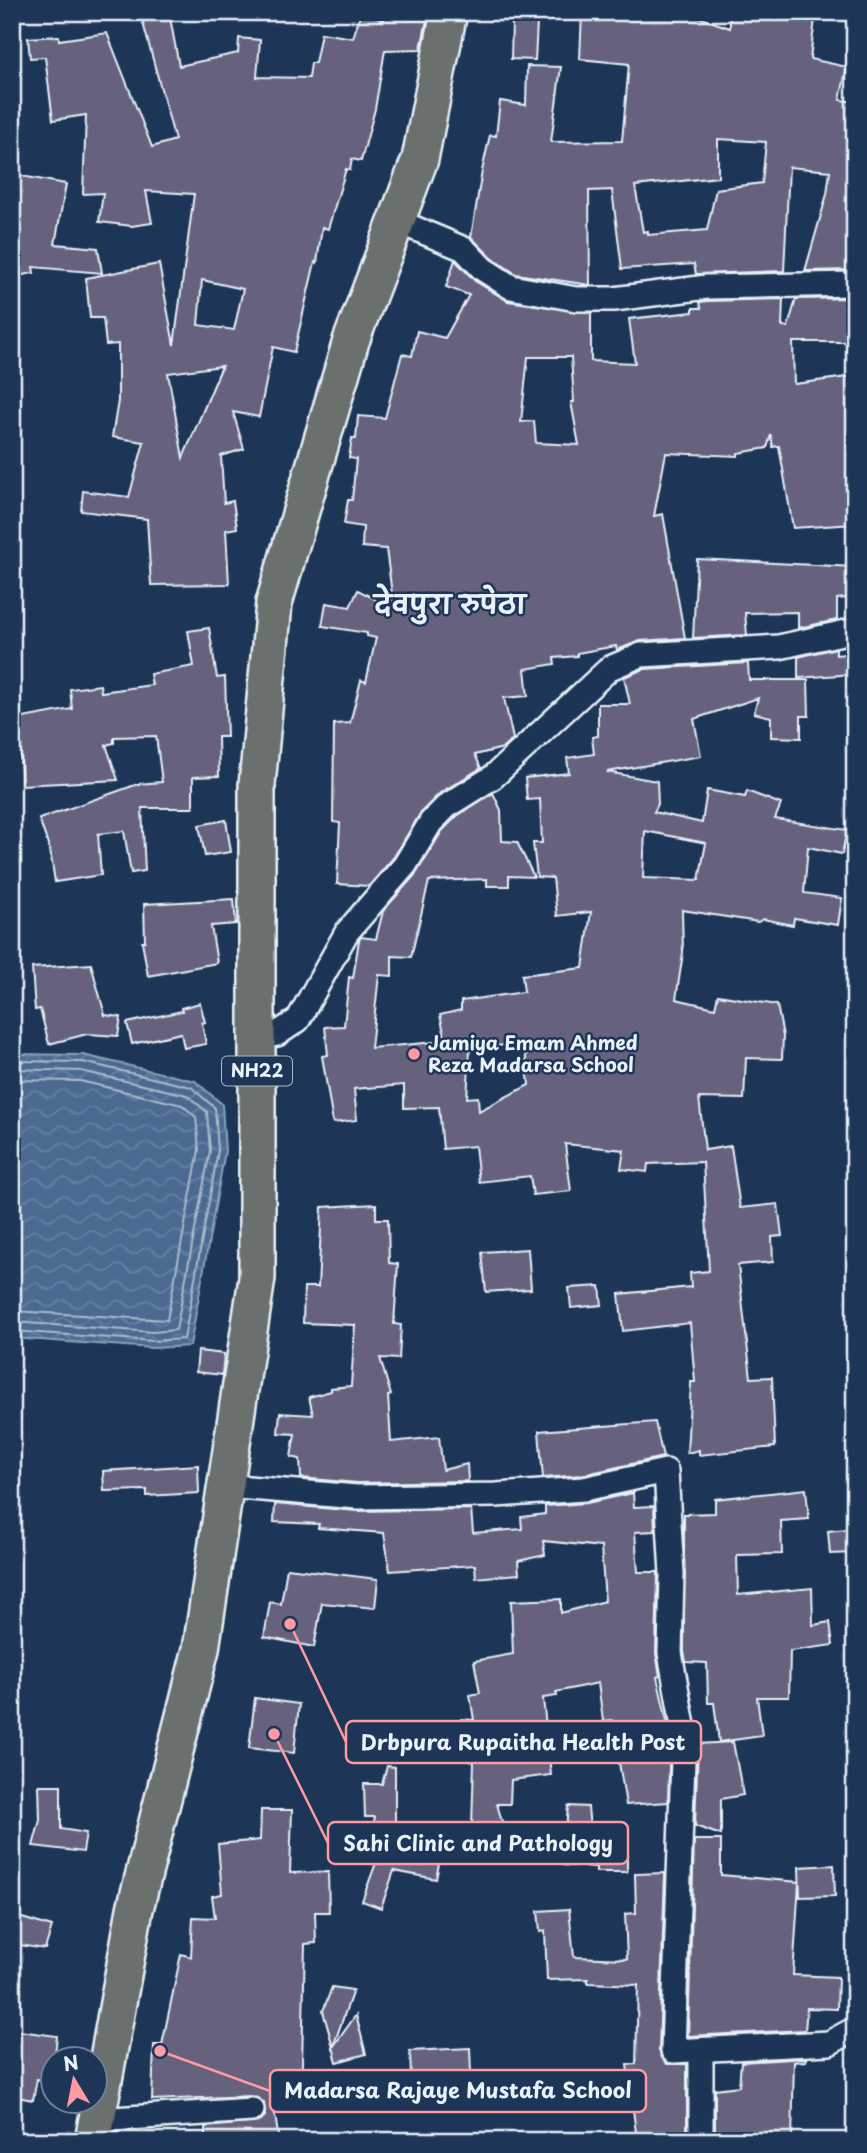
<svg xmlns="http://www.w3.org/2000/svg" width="867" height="2153" viewBox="0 0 867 2153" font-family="'Playpen Sans','Playpen Sans Deva',sans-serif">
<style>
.water{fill:url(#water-waves);stroke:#8aa1ba;stroke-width:2}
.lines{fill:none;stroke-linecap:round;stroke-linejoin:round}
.shore{stroke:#a9bbcf;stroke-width:2}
.building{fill:#66627e;stroke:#e8f1f8;stroke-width:2;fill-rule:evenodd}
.minor-casing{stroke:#e8f1f8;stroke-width:28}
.primary-casing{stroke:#e8f1f8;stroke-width:40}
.minor{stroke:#1d3557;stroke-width:23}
.primary{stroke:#6a706d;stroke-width:35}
.poi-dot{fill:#ff9aa2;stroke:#1d3557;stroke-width:2.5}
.labels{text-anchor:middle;stroke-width:5;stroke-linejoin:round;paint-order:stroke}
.shield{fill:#1d3557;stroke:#abb9c8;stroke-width:2}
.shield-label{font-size:18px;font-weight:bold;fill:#e8f1f8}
.poi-label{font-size:19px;font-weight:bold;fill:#e8f1f8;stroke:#1d3557;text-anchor:start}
.district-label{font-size:26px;font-weight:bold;fill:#e8f1f8;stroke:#1d3557}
.leader{fill:none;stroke:#ff9aa2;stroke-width:2.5}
.callout-dot{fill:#ff9aa2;stroke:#1d3557;stroke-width:2.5}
.callout{fill:#1d3557;stroke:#ff9aa2;stroke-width:2.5}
.callout-label{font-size:21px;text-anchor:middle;font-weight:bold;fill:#e8f1f8}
</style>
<defs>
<pattern id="water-waves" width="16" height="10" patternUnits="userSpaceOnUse" patternTransform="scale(1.75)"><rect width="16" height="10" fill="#4b6b91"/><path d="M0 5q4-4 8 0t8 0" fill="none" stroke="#6581a1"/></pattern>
</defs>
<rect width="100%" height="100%" fill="#1d3557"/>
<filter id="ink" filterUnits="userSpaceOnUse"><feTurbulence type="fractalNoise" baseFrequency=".0143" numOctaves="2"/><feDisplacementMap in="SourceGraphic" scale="14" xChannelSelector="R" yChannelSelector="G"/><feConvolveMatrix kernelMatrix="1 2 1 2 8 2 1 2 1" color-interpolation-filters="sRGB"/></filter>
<g filter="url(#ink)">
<path class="water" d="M12 1054 83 1055 195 1081 222 1104 225 1151 190 1346 153 1348 12 1338Z"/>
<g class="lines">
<g class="shore">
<path d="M12 1061 83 1062 191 1087 215 1108 218 1151 184 1339 153 1341 12 1331"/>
<path d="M12 1069 81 1071 187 1095 207 1112 210 1151 176 1330 153 1332 12 1322"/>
<path d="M12 1080 80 1081 182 1105 196 1117 199 1150 167 1320 12 1311"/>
</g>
</g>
<g class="building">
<path d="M140 12H169L179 66 238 53 239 38 260 40 257 77 309 78 311 63H315L321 33 353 38 361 12 384 20V12H410L409 20 427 19 421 49 385 50 375 109 361 161 352 159 350 170 346 169 328 229 322 227 317 263 315 262 294 352 273 347 259 417 233 412 244 449 221 456 224 503 233 501 237 528 226 530 229 584 151 585 147 519 81 511 83 491 129 497 144 442 112 437 118 401V344L106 345 103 318H90L86 278 159 264 174 345 194 194 146 191 152 223 132 226 99 222 103 193 83 194 86 115 53 120 45 57 30 58 28 38 59 36V40L107 33 152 147 175 140ZM202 280 243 289 234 330 198 325ZM222 366 183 458 168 373Z"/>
<path d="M582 12H684L730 28V16L764 17V14L815 19 810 59 847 67 840 100 855 102V127L849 126 852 188H855V270L805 271 827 194 830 171 789 167 784 271 696 274 694 264 622 269 612 190 589 191 590 285 516 274 492 258 471 237 482 171 490 135 496 136 500 101 526 105 527 66 561 67 551 142 622 141 629 64 580 59ZM718 139 766 142 762 183 716 189 707 230 648 235V231L643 232 635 186 718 177Z"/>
<path d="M512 22 537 23 535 60 511 59Z"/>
<path d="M16 175 66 184 55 244 98 248 102 273 33 267 34 273 12 277V195Z"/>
<path d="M455 260 475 281 508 301 591 313V361L635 363 629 319 693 312V308H701L700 302 708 301 783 299 782 326 788 327 796 299 855 298V342H793L794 384 855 376V409L851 410 855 524 793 528 779 446 773 447 771 435 767 448 738 453V456L666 453 654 516 663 514 685 638 640 641 617 650 616 646 577 653V656L554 658 555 664 525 669 528 696 504 698 513 739 503 748 475 755 481 768 440 793 421 812 394 857 369 886 337 884 340 823 333 822 334 724 350 723 361 680 366 682 376 638 367 636V633L322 626 326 603 350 607 358 590 394 609 386 549 362 547 363 527 344 524 348 500H352L356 459 349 458 352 438 356 439 358 416 385 418 402 354 412 356 417 331 445 338 469 295 446 287ZM528 357H571L574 402H571L579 445 536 443 534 421 521 422Z"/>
<path d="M697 559 855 567V597L837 599V620L798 628V612L745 613 747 635 693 638Z"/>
<path d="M209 628 217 678 225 677 227 737H218L219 776 193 777V808H142L145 871 131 873 124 831 98 834 101 875 55 882 50 850 39 819 138 784 162 782 156 736 114 737V743L106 745 118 780 22 785 19 742 12 744V720L72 709 70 689 100 685 101 692 152 685 150 674 194 666 188 631Z"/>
<path d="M836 648V655L855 653V674L798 678V657Z"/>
<path d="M748 663 749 680H808L809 716H801V738L771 737V717L754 713 758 698 694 719 701 756 607 772 657 781 658 804 654 812 702 823 707 790 745 797 747 791 781 804 775 819 847 830 842 854 808 847 804 893 842 898 838 925 794 918 793 925 763 919 758 922 682 910 683 953 676 999 715 1008 718 995 777 1005 783 1036 782 1059 746 1058 744 1099 699 1098 705 1150 731 1146 740 1208 778 1204 782 1236 772 1237 773 1262 738 1265 751 1378 772 1377 775 1447 699 1455V1450L687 1453 691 1382H695L690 1323 623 1331 619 1294 691 1287 690 1273 709 1271 703 1162 648 1164 647 1172 621 1169 624 1150 565 1144 571 1191 533 1195 530 1176 479 1182 475 1146 443 1149 439 1107 404 1108V1085L354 1089 357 1120 333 1123 322 1056 328 1055 325 1027 344 1026 349 977 353 978 359 940 361 937 376 939 383 911 416 874 442 831 457 816 493 793 501 810 502 841 517 842 534 877 509 876V886H487V879L429 881 411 957 392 956V976L379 975 371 1048 446 1041 440 1015 461 1010V1001L524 992 522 975 583 968 591 912 557 916 553 878 537 877 533 843H542L540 799 527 800 525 778 569 773 567 758 594 754 592 737 598 736V704H630L624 677 644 669ZM645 831 706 843 699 880 643 878ZM524 1042 529 1085 479 1111 478 1097 467 1098 470 1050Z"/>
<path d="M226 820 231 852 205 856 199 825Z"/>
<path d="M234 899 236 924 211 926 217 963 148 976 142 941H145L144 904Z"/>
<path d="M91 964 105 1015 121 1017 118 1036 87 1034 49 1044 40 1009 35 1010 32 968Z"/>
<path d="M200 1003 205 1022 202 1023 206 1044 184 1048 181 1033 132 1044 127 1023 182 1011 181 1008Z"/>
<path d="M376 1204V1219H388L389 1263 398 1264 394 1324 401 1325 399 1359 380 1358 391 1395 388 1396 391 1442 439 1437 443 1470 467 1464 468 1481 357 1483 301 1478 300 1459 291 1457 295 1434 278 1433 280 1413 313 1415 309 1397 331 1391V1388L351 1386 355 1325 303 1323 304 1287H318L322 1207Z"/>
<path d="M528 1249 531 1289 486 1292 482 1252Z"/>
<path d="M600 1286 602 1305 571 1308 569 1288Z"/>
<path d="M198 1351 224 1354 222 1375 196 1372Z"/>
<path d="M655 1422 663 1457 582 1475 543 1478 539 1431Z"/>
<path d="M198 1465 199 1493 147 1496V1490L104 1491 103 1471Z"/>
<path d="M806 1489 809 1519 781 1521 782 1554 737 1555 738 1595 812 1588 813 1625 830 1622 833 1645 790 1651 789 1697H757L762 1736 719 1742 714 1703H708L707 1663 686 1662 684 1652V1514L715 1513V1499Z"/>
<path d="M633 1493 634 1507 654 1506 655 1531 635 1532 638 1572H658L656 1653 660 1676 657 1677 670 1734 668 1802 626 1805 612 1720 603 1721 598 1683 556 1692 557 1696 543 1698 551 1775 511 1780 510 1804H497L507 1839 477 1844 472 1825 474 1762 458 1758 461 1719 474 1720 470 1695 480 1693 474 1661 513 1654 511 1601 561 1599V1613L605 1601 601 1547 543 1541 545 1555 518 1561 519 1574 476 1578 475 1565 390 1571 384 1533 318 1528 319 1524 274 1522 275 1504 357 1511 471 1509 473 1533 522 1529 521 1517 545 1514V1506L587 1503Z"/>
<path d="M855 1528V1553L830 1554 828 1531Z"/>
<path d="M287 1568 378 1579 375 1608 322 1603 314 1647 264 1637 270 1602 281 1604Z"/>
<path d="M255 1698 299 1704 294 1753 249 1748Z"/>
<path d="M733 1742 743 1795 721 1799V1835L695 1826 698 1744Z"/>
<path d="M387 1766 395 1767V1830L407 1834 406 1837 443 1843 436 1879 394 1871 381 1908 362 1901 377 1860 365 1858 375 1817H365L364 1784H382Z"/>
<path d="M39 1785H61V1829L86 1833 83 1852 33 1846 40 1820Z"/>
<path d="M568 1806 588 1807 591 1839H627V1872H596V1867L563 1865Z"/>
<path d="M261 1810H292L290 1873 328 1872 329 1912H315L316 1943 305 1944 301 2103 273 2102 279 2141H205V2127L259 2122 265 2116 264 2103 251 2096 152 2100 154 2045H162L181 1954 191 1957 193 1917 215 1918 212 1896 222 1894 218 1844 260 1840Z"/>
<path d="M694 1840H721V1875L799 1882 793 1975 838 1977 837 2009 807 2008 805 2030 688 2036Z"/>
<path d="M834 1865 835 1896 800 1897 799 1867Z"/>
<path d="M665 1873 659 2051 667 2064H687V2138L637 2140 627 2065 636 2064 638 1985 588 1983V1979L547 1980 545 1931 540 1932 538 1911 569 1909 574 1957 627 1959 625 1914 636 1913 635 1874Z"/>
<path d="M12 1915 52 1927 45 1949 12 1944Z"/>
<path d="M332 1987 353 1990 333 2047 323 2011Z"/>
<path d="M356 2015 366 2054 337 2062 333 2047Z"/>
<path d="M12 2030 57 2036 52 2081 37 2079 33 2100 12 2096Z"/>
<path d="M470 2048 471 2074 411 2076 410 2051Z"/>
<path d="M806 2058V2061L794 2062 792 2141H715V2089L739 2086 741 2062Z"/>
</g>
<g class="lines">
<g class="minor-casing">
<g id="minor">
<path d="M397 221 464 249 483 269 511 287 576 299H614L707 287 855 284"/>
<path d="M257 1038 277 1034 298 1020 347 932 405 865 431 822 448 805 493 777 610 668 641 655 779 647 855 630"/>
<path d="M226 1486 357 1497 496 1495 584 1489 666 1471 672 1574 670 1653 684 1731 673 2051 829 2043 855 2029"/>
<path d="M701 2050V2141"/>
<path d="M97 2120 252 2110"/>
</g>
</g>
<g class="primary-casing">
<path id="primary" d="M93 2141 135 1909 201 1649 257 1278V785L274 603 351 341 420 159 449 12"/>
</g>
<use href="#minor" class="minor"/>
<use href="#primary" class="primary"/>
</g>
</g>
<circle class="poi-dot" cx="414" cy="1054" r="7"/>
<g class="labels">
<rect class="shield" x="222" y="1056.5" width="70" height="29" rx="5"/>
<g class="shield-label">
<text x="257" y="1077">NH22</text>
</g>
<g class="poi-label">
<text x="428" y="1050">Jamiya Emam Ahmed<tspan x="428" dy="22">Reza Madarsa School</tspan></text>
</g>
<g class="district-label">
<text x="450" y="614">देवपुरा रुपेठा</text>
</g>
</g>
<path class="leader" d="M290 1624L346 1742M274 1734L328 1843M160 2051L270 2091"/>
<g class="callout-dot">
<circle cx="290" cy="1624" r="7"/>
<circle cx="274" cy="1734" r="7"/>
<circle cx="160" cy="2051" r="7"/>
</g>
<g class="callout">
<rect x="346" y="1721" width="355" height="42" rx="7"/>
<rect x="328" y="1822" width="300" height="42" rx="7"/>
<rect x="270" y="2070" width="376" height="42" rx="7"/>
</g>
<g class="callout-label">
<text x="523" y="1750">Drbpura Rupaitha Health Post</text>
<text x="478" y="1851">Sahi Clinic and Pathology</text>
<text x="458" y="2098">Madarsa Rajaye Mustafa School</text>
</g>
<rect width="867" height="2153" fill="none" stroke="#1d3557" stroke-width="42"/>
<rect x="21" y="21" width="825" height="2111" fill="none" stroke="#e8f1f8" stroke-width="2.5" filter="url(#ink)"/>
<g transform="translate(74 2080) rotate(350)"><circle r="33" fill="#1d3557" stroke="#6e8097" stroke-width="2"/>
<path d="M0-5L12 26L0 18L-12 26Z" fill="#ff9aa2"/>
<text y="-10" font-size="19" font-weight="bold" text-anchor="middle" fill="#e8f1f8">N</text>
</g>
</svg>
